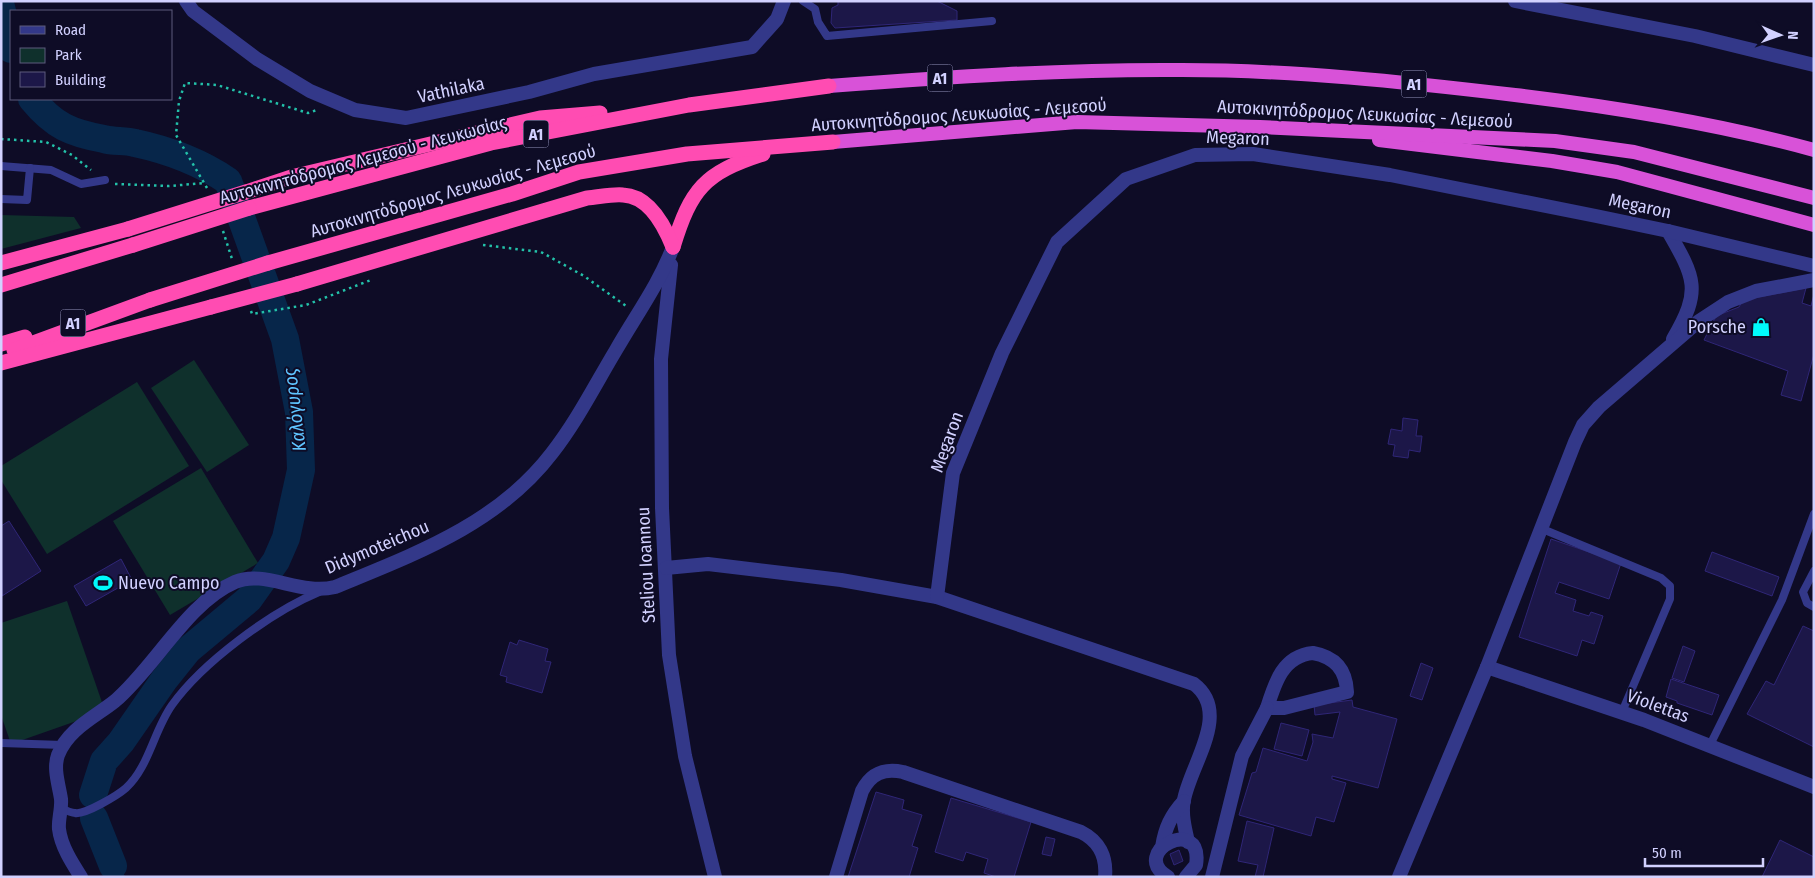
<svg xmlns="http://www.w3.org/2000/svg" width="1815" height="878" viewBox="0 0 1815 878" font-family="'Fira Sans Condensed',sans-serif">
<style>
.green{fill:#0f302c}
.lines{fill:none;stroke-linecap:round;stroke-linejoin:round}
.stream{stroke:#07264a;stroke-width:4.5}
.river{stroke:#07264a;stroke-width:28}
.building{fill:#1c1748;stroke:#2f2677}
.path{stroke:#23c1a9;stroke-width:2.5;stroke-dasharray:2.5 4;stroke-linecap:butt}
.service{stroke:#333889;stroke-width:8}
.minor{stroke:#333889;stroke-width:14}
.trunk{stroke:#d852d8;stroke-width:14}
.motorway{stroke:#ff4cb2;stroke-width:15}
.motorway-bridge{stroke:#ff4cb2;stroke-width:15}
.labels{text-anchor:middle;stroke-width:4;stroke-linejoin:round;paint-order:stroke}
.shield{fill:#0e0c26;stroke:#9796be;stroke-width:1}
.shield-label{font-size:16px;font-weight:bold;fill:#d2d1ff}
.street-label{font-size:18px;fill:#d2d1ff;stroke:#0e0c26}
.poi-label{font-size:18px;fill:#d2d1ff;stroke:#0e0c26;text-anchor:end}
.water-label{font-size:19px;font-style:italic;fill:#5fc4ff;stroke:#0e0c26}
</style>
<rect width="100%" height="100%" fill="#0e0c26"/>
<g class="green">
<path d="M1 215 74 217 81 228 1 249Z"/>
<path d="M194 360 249 445 207 472 151 388Z"/>
<path d="M137 382 189 466 47 554 1 480V466Z"/>
<path d="M201 468 258 563 170 615 113 521Z"/>
<path d="M67 601 105 711 11 744 1 715V623Z"/>
</g>
<g class="lines">
<path class="stream" d="M113 866 123 877"/>
<g class="river">
<path d="M1 7 11 49"/>
<path d="M32 99C54 126 71 133 104 139 114 142 125 140 135 143 168 150 200 162 228 181L285 339 299 412 301 470 286 538 276 561 249 599 188 650 164 680 121 742 104 761 93 795"/>
<path d="M94 818 113 866"/>
</g>
</g>
<g class="building">
<path d="M838 1H937L957 11V20L835 28 831 23 832 8 838 5Z"/>
<path d="M1806 288 1802 303 1811 306 1814 294V354L1801 401 1781 395 1788 371 1704 340 1716 316 1739 307 1743 300Z"/>
<path d="M1403 418 1418 420 1416 436H1422L1420 452 1409 450 1408 458 1393 456 1395 445 1388 444 1391 429 1402 431Z"/>
<path d="M9 521 41 571 2 596 1 526Z"/>
<path d="M1551 539 1621 563 1609 599 1559 582 1555 593 1576 600 1573 611 1589 616 1591 612 1603 616 1594 644 1582 640 1577 656 1519 637Z"/>
<path d="M1712 552 1779 577 1772 596 1705 571Z"/>
<path d="M121 559 132 580 86 606 74 586Z"/>
<path d="M1803 626 1814 631V747L1747 714 1766 681 1774 685Z"/>
<path d="M519 640 548 649 545 661 551 662 542 693 506 682 507 677 500 675 510 642 517 645Z"/>
<path d="M1683 646 1695 651 1684 682 1672 678Z"/>
<path d="M1421 663 1433 668 1422 700 1410 696Z"/>
<path d="M1671 679 1719 695 1712 715 1677 703V701L1666 697Z"/>
<path d="M1352 700 1353 707 1397 719 1378 788 1332 776V779L1346 783 1334 822 1316 817 1311 836 1239 815 1252 773 1256 772 1263 748 1307 761 1313 742 1312 734 1333 738 1340 712 1315 715 1314 705Z"/>
<path d="M1281 723 1309 730 1302 756 1274 749Z"/>
<path d="M876 792 904 800 902 809 922 815 912 846 918 848 909 877H848Z"/>
<path d="M951 798 1031 822 1014 877H996L984 873 988 859 966 852 963 861 935 852Z"/>
<path d="M1247 821 1274 828 1263 877H1255L1258 865 1238 861Z"/>
<path d="M1046 837 1055 839 1051 856 1042 854Z"/>
<path d="M1780 840 1814 857V877H1762Z"/>
<path d="M1179 850 1183 861 1174 865 1170 854Z"/>
</g>
<g class="lines">
<g class="path">
<path d="M1 139 46 142 72 155 91 170"/>
<path d="M115 184 169 186 205 183"/>
<path d="M207 188 176 135 179 101 185 83 217 85 308 113 317 110"/>
<path d="M223 231 232 259"/>
<path d="M483 245 541 252 584 276 626 306"/>
<path d="M251 311 252 314 306 305 371 280"/>
</g>
<g class="service">
<path d="M803 1 815 9 818 22 827 36 992 21"/>
<path d="M1 166 51 170 81 184 105 180"/>
<path d="M1 199 27 200 30 168"/>
<path d="M1540 528 1661 578 1670 586V599L1622 712"/>
<path d="M1814 571 1803 592 1807 603 1814 607"/>
<path d="M1 743 63 745"/>
<path d="M1710 745 1782 600 1814 514"/>
<path d="M61 808C65 810 71 813 75 813 85 815 118 795 126 788 149 767 154 730 172 705 203 662 271 612 319 592"/>
</g>
<g class="minor">
<path d="M186 1 193 11 257 59 310 91 355 110 406 118 529 92 594 74 752 47 777 19 784 1"/>
<path d="M1515 1 1695 36 1814 65"/>
<path d="M1668 231C1695 278 1702 290 1673 339"/>
<path d="M671 265 661 359 662 508 669 655 685 756 715 877"/>
<path d="M666 568 708 564 841 580 937 597 1194 684C1232 713 1190 765 1184 800 1181 813 1185 829 1188 842"/>
<path d="M937 597 953 473 1002 353 1057 242 1126 179 1195 155 1253 154 1390 175 1596 216 1668 231 1814 266"/>
<path d="M1313 653C1335 657 1346 670 1347 692L1284 708H1267C1275 682 1283 656 1313 653Z"/>
<path d="M1487 667 1644 720 1814 787"/>
<path d="M1162 847C1165 828 1171 815 1184 801"/>
<path d="M81 877C72 863 61 846 59 829 58 820 62 809 61 799 59 785 53 769 58 755 68 729 95 717 115 701 155 667 188 602 235 582 265 569 300 596 335 587 415 554 498 524 552 453 577 421 595 385 616 350 636 315 659 284 673 247"/>
<path d="M836 877 862 791C871 773 884 768 903 772L1081 832C1099 841 1107 857 1105 877"/>
<path d="M1168 877C1127 852 1204 814 1196 865L1186 877"/>
<path d="M1212 877 1242 756 1267 708"/>
<path d="M1399 877 1487 667 1575 442 1583 425 1599 407 1699 321 1728 302 1756 291 1814 280"/>
</g>
<g class="trunk">
<path d="M829 86C947 77 1064 69 1182 70 1294 70 1405 82 1515 95 1615 107 1716 123 1814 150"/>
<path d="M1379 140 1552 161 1617 172 1814 225"/>
<path d="M833 142 1077 122 1260 127 1555 141 1634 152 1814 198"/>
</g>
<g class="motorway">
<path d="M246 192 291 177 540 118 600 113"/>
<path d="M249 208 491 143 689 105 829 86"/>
<path d="M673 247C691 189 704 173 763 154"/>
<path d="M1 263 128 229"/>
<path d="M268 263 512 194 579 172 687 154 833 142"/>
<path d="M297 284 587 198C599 197 612 194 623 195 649 196 665 227 673 247"/>
<path d="M1 285 133 245"/>
<path d="M1 344 25 337"/>
<path d="M14 350 150 300"/>
<path d="M1 363 211 307"/>
</g>
<g class="motorway-bridge">
<path d="M128 229 246 192"/>
<path d="M133 245 249 208"/>
<path d="M150 300 268 263"/>
<path d="M211 307 297 284"/>
</g>
</g>
<defs>
<g id="shop-bare" transform="scale(1.5)"><path d="M-5-2.5h2.3a2.7 3.5 0 0 1 5.4 0H5L5.5 6h-11ZM-1.5-2.5h3a1.5 2.3 0 0 0-3 0Z" fill="#00fafc" stroke="#0e0c26" stroke-width="2.5" paint-order="stroke"/></g>
<g id="stadium-bare" transform="scale(1.5)"><path d="M0-5a6.5 5 0 1 0 0 10a6.5 5 0 1 0 0-10ZM-3.5-1.8h7v3.6h-7Z" fill="#00fafc" stroke="#0e0c26" stroke-width="2.5" paint-order="stroke"/></g>
</defs>
<g fill-rule="evenodd">
<use href="#shop-bare" x="1761" y="327"/>
<use href="#stadium-bare" x="103" y="583"/>
</g>
<g class="labels">
<g class="shield">
<rect x="927.5" y="64.5" width="25" height="27" rx="4"/>
<rect x="1401.5" y="70.5" width="25" height="27" rx="4"/>
<rect x="523.5" y="120.5" width="25" height="27" rx="4"/>
<rect x="60.5" y="309.5" width="25" height="27" rx="4"/>
</g>
<g class="shield-label">
<text x="940" y="84">A1</text>
<text x="1414" y="90">A1</text>
<text x="536" y="140">A1</text>
<text x="73" y="329">A1</text>
</g>
<g class="street-label">
<text transform="translate(451 90) rotate(-12)" y="6">Vathilaka</text>
<text transform="translate(1365 114) rotate(3)" y="6">Αυτοκινητόδρομος Λευκωσίας - Λεμεσού</text>
<text transform="translate(959 115) rotate(-4)" y="6">Αυτοκινητόδρομος Λευκωσίας - Λεμεσού</text>
<text transform="translate(1238 138) rotate(2)" y="6">Megaron</text>
<text transform="translate(363 160) rotate(-15)" y="6">Αυτοκινητόδρομος Λεμεσού - Λευκωσίας</text>
<text transform="translate(453 191) rotate(-16)" y="6">Αυτοκινητόδρομος Λευκωσίας - Λεμεσού</text>
<text transform="translate(1640 206) rotate(12)" y="6">Megaron</text>
<text transform="translate(947 442) rotate(-70)" y="6">Megaron</text>
<text transform="translate(377 547) rotate(-23)" y="6">Didymoteichou</text>
<text transform="translate(646 565) rotate(-93)" y="6">Steliou Ioannou</text>
<text transform="translate(1658 706) rotate(20)" y="6">Violettas</text>
</g>
<g class="poi-label">
<text x="1746" y="333">Porsche</text>
<text x="118" y="589" text-anchor="start">Nuevo Campo</text>
</g>
<g class="water-label">
<text transform="translate(294 410) rotate(-97)" y="7">Καλόγυρος</text>
</g>
</g>
<rect width="1815" height="878" fill="none" stroke="#d2d1ff" stroke-width="5"/>
<rect x="10" y="10" width="162" height="90" fill="#0e0c26" stroke="#5c5b7d"/>
<rect x="20" y="26" width="25" height="8" fill="#333889" stroke="#5c5b7d"/>
<text x="55" y="35" font-size="15" fill="#d2d1ff">Road</text>
<rect x="20" y="48" width="25" height="15" fill="#0f302c" stroke="#5c5b7d"/>
<text x="55" y="60" font-size="15" fill="#d2d1ff">Park</text>
<rect x="20" y="72" width="25" height="15" fill="#1c1748" stroke="#5c5b7d"/>
<text x="55" y="85" font-size="15" fill="#d2d1ff">Building</text>
<g transform="translate(1780 35) rotate(92)" stroke="#0e0c26" stroke-width="4" paint-order="stroke">
<path d="M0-4L9 19L0 12L-9 19Z" fill="#d2d1ff"/>
<text y="-8" font-size="14" font-weight="bold" text-anchor="middle" fill="#d2d1ff">N</text>
</g>
<path d="M1645 858v8h118v-8" fill="none" stroke="#d2d1ff" stroke-width="2.5"/>
<text x="1652" y="858" font-size="15" fill="#d2d1ff" stroke="#0e0c26" stroke-width="4" paint-order="stroke">50 m</text>
</svg>
